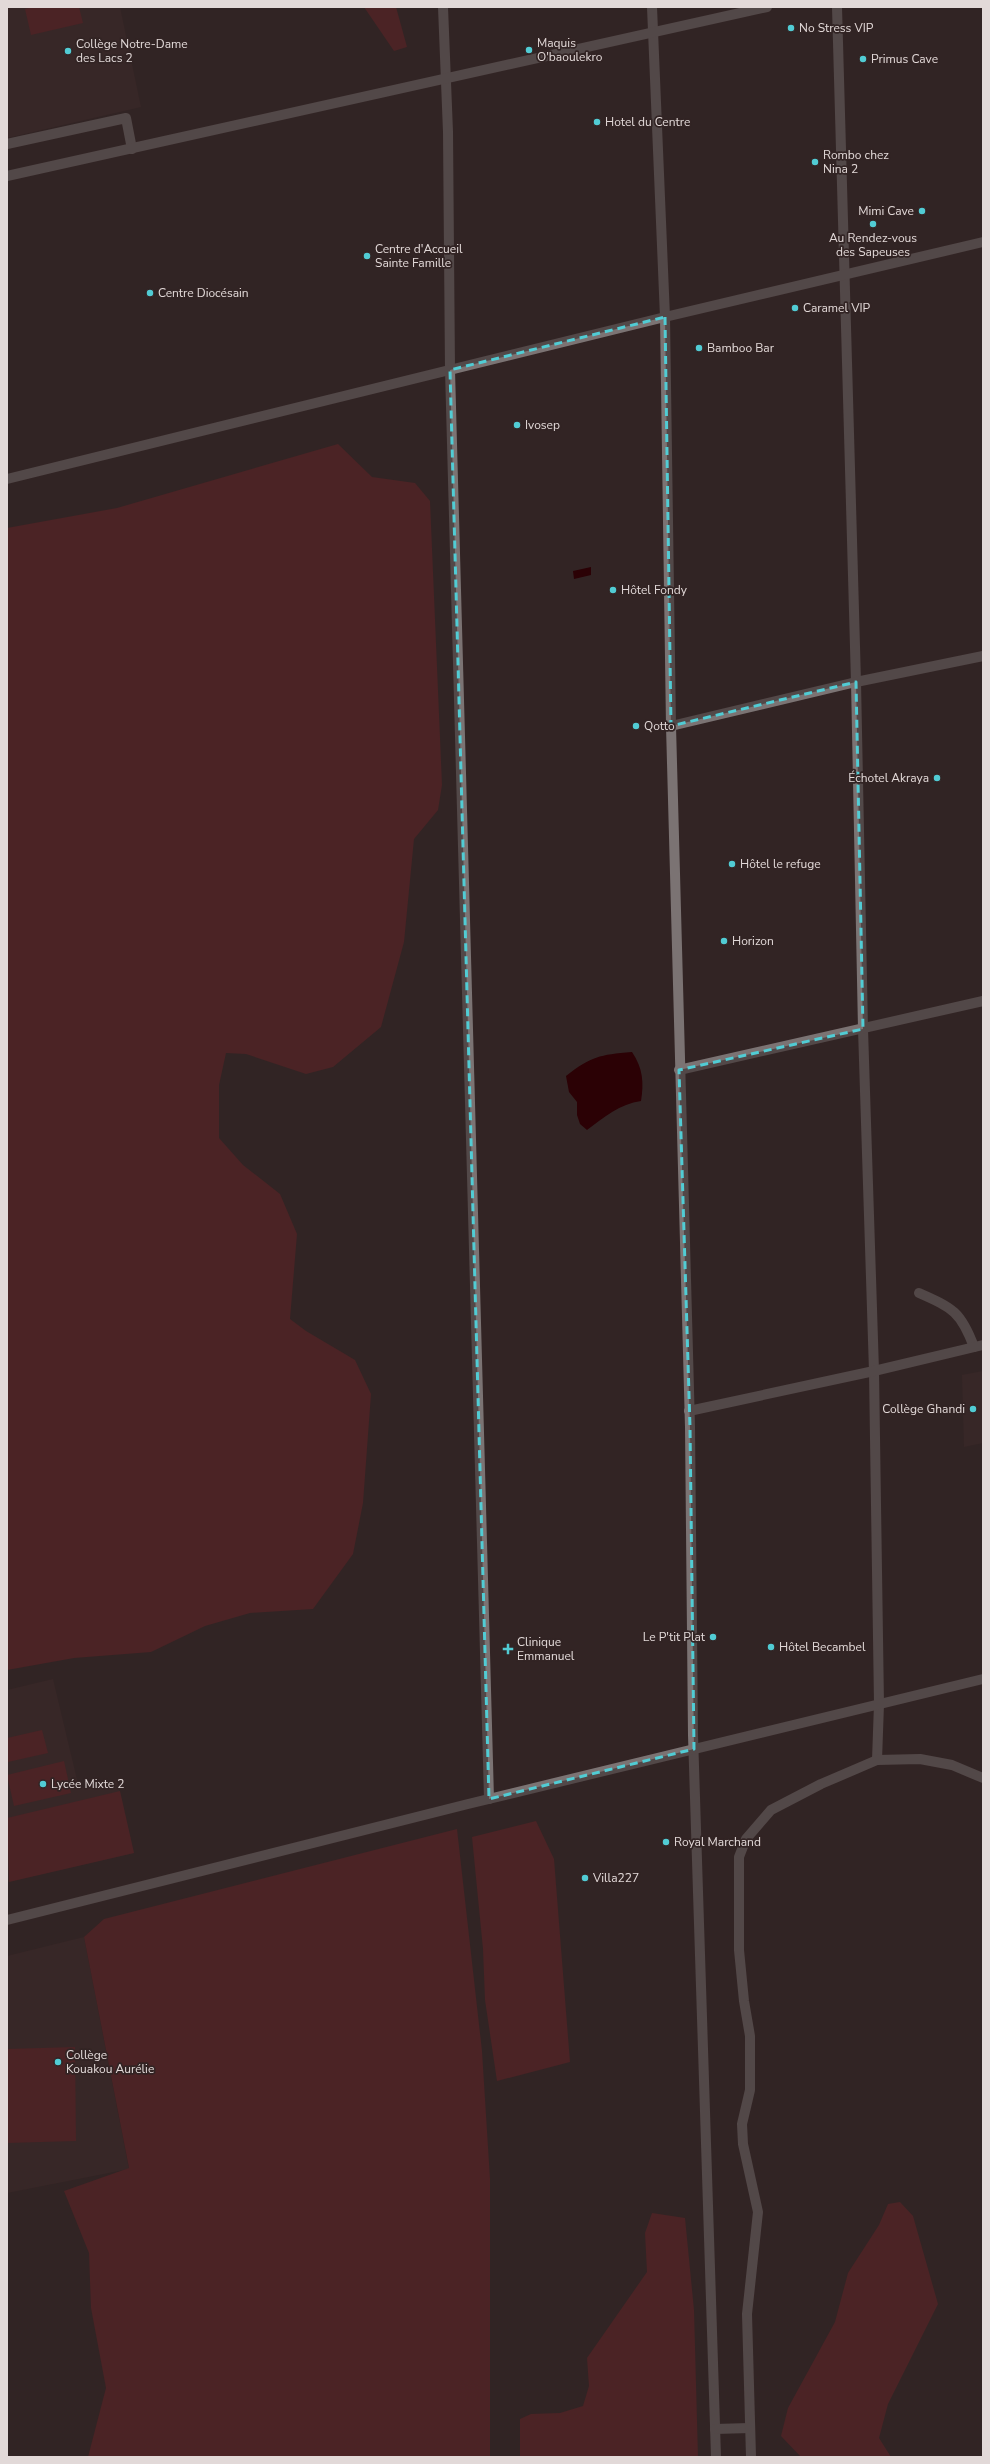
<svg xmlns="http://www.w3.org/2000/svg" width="990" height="2464" viewBox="0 0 990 2464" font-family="'Nunito Sans',sans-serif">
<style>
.built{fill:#3f2a2a}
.green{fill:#6a2226}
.water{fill:#2b0105}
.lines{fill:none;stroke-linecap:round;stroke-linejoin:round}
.minor{stroke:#7b7373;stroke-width:10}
.marked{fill:none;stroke:#51ccd4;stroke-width:3;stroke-dasharray:8 5;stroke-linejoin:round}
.poi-dot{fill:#51ccd4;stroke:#322424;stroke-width:1.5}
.labels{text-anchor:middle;stroke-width:3.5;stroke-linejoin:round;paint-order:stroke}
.poi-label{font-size:12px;fill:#e2d9d8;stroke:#322424;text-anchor:start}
</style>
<rect width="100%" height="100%" fill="#322424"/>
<g class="built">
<path d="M7 7H120L141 107 7 138Z"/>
<path d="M983 1371V1443L964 1447 962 1375Z"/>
<path d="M53 1679 79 1788 117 1780 134 1853 7 1882V1690Z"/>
<path d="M84 1937 129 2169 7 2193V1956Z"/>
</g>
<g class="green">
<path d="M33 7H79L83 23 31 35 25 9Z"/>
<path d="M364 7H396L407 47 394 51Z"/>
<path d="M338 444 372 477 415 483 430 501 442 785 438 810 414 839 404 942 381 1027 333 1067 306 1074 246 1054 226 1053 219 1085V1138L243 1165 280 1194 297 1234 290 1319 306 1331 355 1360 371 1394 363 1503 353 1554 313 1609 250 1613 205 1626 151 1652 74 1658 7 1670V528L117 508Z"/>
<path d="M42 1730 48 1753 8 1762 7 1738Z"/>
<path d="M64 1761 71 1793 14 1806 7 1775Z"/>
<path d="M120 1791 134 1853 9 1882 7 1818Z"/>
<path d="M536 1821 554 1859 570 2062 497 2081 485 2000 483 1949 472 1837Z"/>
<path d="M457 1829 482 2051 490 2179V2457H88L106 2388 91 2308 89 2253 64 2191 129 2168 84 1937 104 1919Z"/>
<path d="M75 2047 76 2141 7 2143V2049Z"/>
<path d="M900 2202 913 2216 938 2304 888 2404 879 2438 891 2457H801L781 2436 788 2408 835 2322 848 2273 879 2225 888 2204Z"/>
<path d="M652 2213 685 2218 694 2310 698 2457H520V2419L531 2414 560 2413 583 2406 589 2386 587 2358 647 2272 645 2233Z"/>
</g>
<g class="water">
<path d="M591 567V575L574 579 573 571Z"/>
<path d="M632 1052C643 1068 644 1083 641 1101 620 1104 604 1117 587 1130L580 1124 577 1115V1102L569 1092 566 1076C592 1056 599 1055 632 1052Z"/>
</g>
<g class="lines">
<g class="minor">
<path d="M443 7 448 132 450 370 489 1799"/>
<path d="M652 7 665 317 671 726 690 1427 693 1735 716 2457"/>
<path d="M837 7 856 682 863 1029 874 1371 879 1704 877 1760"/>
<path d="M7 144 126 118 132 149"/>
<path d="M7 176 767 7"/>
<path d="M7 479 665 317 983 242"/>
<path d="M671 726 856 682 983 656"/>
<path d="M679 1070 983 1001"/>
<path d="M919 1293C953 1308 961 1312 974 1347"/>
<path d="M689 1411 874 1371 983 1345"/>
<path d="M7 1920 468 1804 983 1679"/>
<path d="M715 2429 750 2428"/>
<path d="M751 2457 747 2314 758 2212 743 2144 742 2124 750 2090V2036L744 2001 739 1950V1857L746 1839 771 1810 821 1784 877 1760 920 1759 952 1765 983 1778"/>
</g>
</g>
<path d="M0 0H990V2464H0ZM665 317 671 726 856 682 863 1029 679 1070 690 1427 694 1749 489 1799 450 370Z" fill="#322424" fill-opacity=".55" fill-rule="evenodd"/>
<path class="marked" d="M665 317 671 726 856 682 863 1029 679 1070 690 1427 694 1749 489 1799 450 370Z"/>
<g class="poi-dot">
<circle cx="791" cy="28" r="4"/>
<circle cx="529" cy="50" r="4"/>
<circle cx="68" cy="51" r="4"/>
<circle cx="863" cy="59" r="4"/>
<circle cx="597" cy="122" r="4"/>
<circle cx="815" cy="162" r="4"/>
<circle cx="922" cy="211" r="4"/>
<circle cx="873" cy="224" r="4"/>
<circle cx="367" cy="256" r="4"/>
<circle cx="150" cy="293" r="4"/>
<circle cx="795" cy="308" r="4"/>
<circle cx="699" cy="348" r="4"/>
<circle cx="517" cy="425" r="4"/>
<circle cx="613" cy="590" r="4"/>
<circle cx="636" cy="726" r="4"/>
<circle cx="937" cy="778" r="4"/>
<circle cx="732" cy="864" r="4"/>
<circle cx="724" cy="941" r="4"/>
<circle cx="973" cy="1409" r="4"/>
<circle cx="713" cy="1637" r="4"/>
<circle cx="771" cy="1647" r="4"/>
<path d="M506 1643h4v4h4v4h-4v4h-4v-4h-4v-4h4z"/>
<circle cx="43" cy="1784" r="4"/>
<circle cx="666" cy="1842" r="4"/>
<circle cx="585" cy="1878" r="4"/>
<circle cx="58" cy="2062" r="4"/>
</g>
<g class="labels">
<g class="poi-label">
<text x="799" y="32">No Stress VIP</text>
<text x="537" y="47">Maquis<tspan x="537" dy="14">O'baoulekro</tspan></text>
<text x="76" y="48">Collège Notre-Dame<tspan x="76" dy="14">des Lacs 2</tspan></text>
<text x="871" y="63">Primus Cave</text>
<text x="605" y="126">Hotel du Centre</text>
<text x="823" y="159">Rombo chez<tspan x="823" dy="14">Nina 2</tspan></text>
<text x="914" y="215" text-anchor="end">Mimi Cave</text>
<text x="873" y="242" text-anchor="middle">Au Rendez-vous<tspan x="873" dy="14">des Sapeuses</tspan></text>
<text x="375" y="253">Centre d'Accueil<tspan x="375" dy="14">Sainte Famille</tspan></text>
<text x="158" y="297">Centre Diocésain</text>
<text x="803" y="312">Caramel VIP</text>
<text x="707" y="352">Bamboo Bar</text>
<text x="525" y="429">Ivosep</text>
<text x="621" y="594">Hôtel Fondy</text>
<text x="644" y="730">Qotto</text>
<text x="929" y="782" text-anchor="end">Échotel Akraya</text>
<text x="740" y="868">Hôtel le refuge</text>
<text x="732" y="945">Horizon</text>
<text x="965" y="1413" text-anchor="end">Collège Ghandi</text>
<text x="705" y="1641" text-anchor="end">Le P'tit Plat</text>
<text x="517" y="1646">Clinique<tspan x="517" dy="14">Emmanuel</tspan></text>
<text x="779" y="1651">Hôtel Becambel</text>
<text x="51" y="1788">Lycée Mixte 2</text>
<text x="674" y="1846">Royal Marchand</text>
<text x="593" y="1882">Villa227</text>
<text x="66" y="2059">Collège<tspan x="66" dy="14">Kouakou Aurélie</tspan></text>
</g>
</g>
<rect width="990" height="2464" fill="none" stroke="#e2d9d8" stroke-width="16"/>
</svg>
